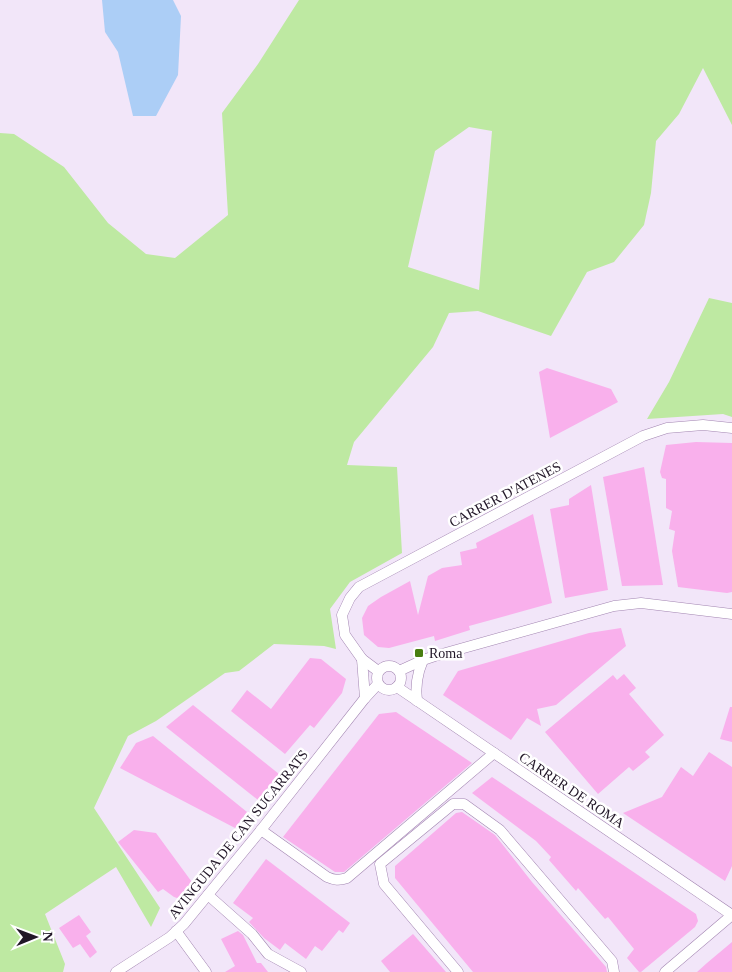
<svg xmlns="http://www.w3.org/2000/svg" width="732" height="972" viewBox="0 0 732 972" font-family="Georgia,serif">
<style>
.green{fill:#bee9a2;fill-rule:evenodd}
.water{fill:#accef6}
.building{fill:#f9b0ec}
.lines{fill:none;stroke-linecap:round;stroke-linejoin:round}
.minor-casing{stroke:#a285b1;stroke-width:11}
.minor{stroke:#fff;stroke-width:10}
.poi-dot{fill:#497e11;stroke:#fff;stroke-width:2}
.labels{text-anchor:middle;stroke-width:5;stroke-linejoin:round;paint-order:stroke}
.street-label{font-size:14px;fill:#211627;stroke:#fff}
.poi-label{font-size:14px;fill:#211627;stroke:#fff;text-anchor:start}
</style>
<rect width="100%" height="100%" fill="#f2e6f9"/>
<g class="green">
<path d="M299 0H732V125L703 68 679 114 656 141 651 193 644 225 614 262 587 272 551 336 478 311 449 313 433 347 354 442 347 465 397 467 402 553 350 582 330 609 336 649 324 646 274 644 239 671 225 673 156 721 128 736 94 808 160 908 151 927 116 867 45 914 65 964 63 972H0V133L14 134 64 167 108 223 146 254 175 258 228 215 222 113 258 64ZM469 127 492 131 479 290 408 267 435 151Z"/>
<path d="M709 298 732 303V417L723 414 647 419 669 382Z"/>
</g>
<path class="water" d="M102 0H173L181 16 178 75 156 116H133L118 52 105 32Z"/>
<g class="building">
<path d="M547 368 611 389 618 402 550 438 539 372Z"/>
<path d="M696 442 732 443V592L727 593 678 587 672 551 675 531 669 529 672 511 666 508V479L662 478 660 472 666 445Z"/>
<path d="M644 467 663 585 622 586 603 477Z"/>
<path d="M591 485 608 590 565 598 550 509 569 505V499Z"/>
<path d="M533 514 552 603 469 626 470 630 435 641 434 636 389 648 378 647 364 635 362 618 368 606 381 597 410 581 418 615 428 576 442 568 462 565 460 552 477 548 476 543Z"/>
<path d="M621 628 626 646 556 705 537 709 541 726 527 718 511 740 443 695 458 671 589 633Z"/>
<path d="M310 658 321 659 346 679 342 693 314 728 310 725 285 754 231 711 247 690 271 709Z"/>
<path d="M624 674 636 688 629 694 664 735 645 752 650 757 633 771 629 767 598 794 545 732 613 675 617 680Z"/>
<path d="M193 705 279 774 258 800 166 727Z"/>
<path d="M730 707H732V742L720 739Z"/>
<path d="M396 712 472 763 344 872H335L283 837 379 714Z"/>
<path d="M153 736 247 812 235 828 120 768 136 743Z"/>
<path d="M709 752 732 767V866L725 881 623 813 662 797 681 767 693 776Z"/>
<path d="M492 777 696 914 698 921 695 927 641 972H639L627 958 634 949 608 917 605 919 578 888 576 891 549 860 551 857 536 841 472 793Z"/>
<path d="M462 812 495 835 532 882 606 967 607 972H473L395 878V866L456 813Z"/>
<path d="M134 830 156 833 197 889 180 899 174 897 163 889 158 892 118 842Z"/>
<path d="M266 859 350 923 343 933 339 930 322 951 315 946 306 959 285 943 280 950 264 938 249 922 253 918 233 903Z"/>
<path d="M79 915 91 932 86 936 97 952 90 958 80 944 73 948 59 928Z"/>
<path d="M238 931 243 935 257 963H261L268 972H225L235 966 221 939Z"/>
<path d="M413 934 446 972H390L381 961Z"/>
<path d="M732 942V972H697L707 963Z"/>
</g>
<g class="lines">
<g class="minor-casing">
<g id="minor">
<path d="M362 659 365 698"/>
<circle cx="389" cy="678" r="12"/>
<path d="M378 671 362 659 345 635 342 615 350 598 359 587 643 436 667 428 703 425 732 428"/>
<path d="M399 671 423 660 435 656 614 606 641 603 732 614"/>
<path d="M397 687 732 915"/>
<path d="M417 701C415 686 417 674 423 660"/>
<path d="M261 830 327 877C334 880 339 881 347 878L494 753"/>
<path d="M208 895 252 934 268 954 301 972"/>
<path d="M176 931 206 972"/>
<path d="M116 972 170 937 184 924 261 830 365 698 378 684"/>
<path d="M458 972 384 884 380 864 453 804H464L500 830 612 961 614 972"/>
<path d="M665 972 732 915"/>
</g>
</g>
<use href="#minor" class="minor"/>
</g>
<rect class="poi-dot" x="414" y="648" width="10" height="10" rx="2.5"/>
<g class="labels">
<g class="street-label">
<text transform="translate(505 494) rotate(-28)" y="5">CARRER D'ATENES</text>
<text transform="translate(572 790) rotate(34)" y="5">CARRER DE ROMA</text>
<text transform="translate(238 834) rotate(-51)" y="5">AVINGUDA DE CAN SUCARRATS</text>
</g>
<g class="poi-label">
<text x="429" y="658">Roma</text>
</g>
</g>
<g transform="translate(35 937) rotate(89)" stroke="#ffffff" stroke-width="4" paint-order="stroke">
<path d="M0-4L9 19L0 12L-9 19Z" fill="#211627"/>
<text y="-8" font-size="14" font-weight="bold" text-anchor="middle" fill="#211627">N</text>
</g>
</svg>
